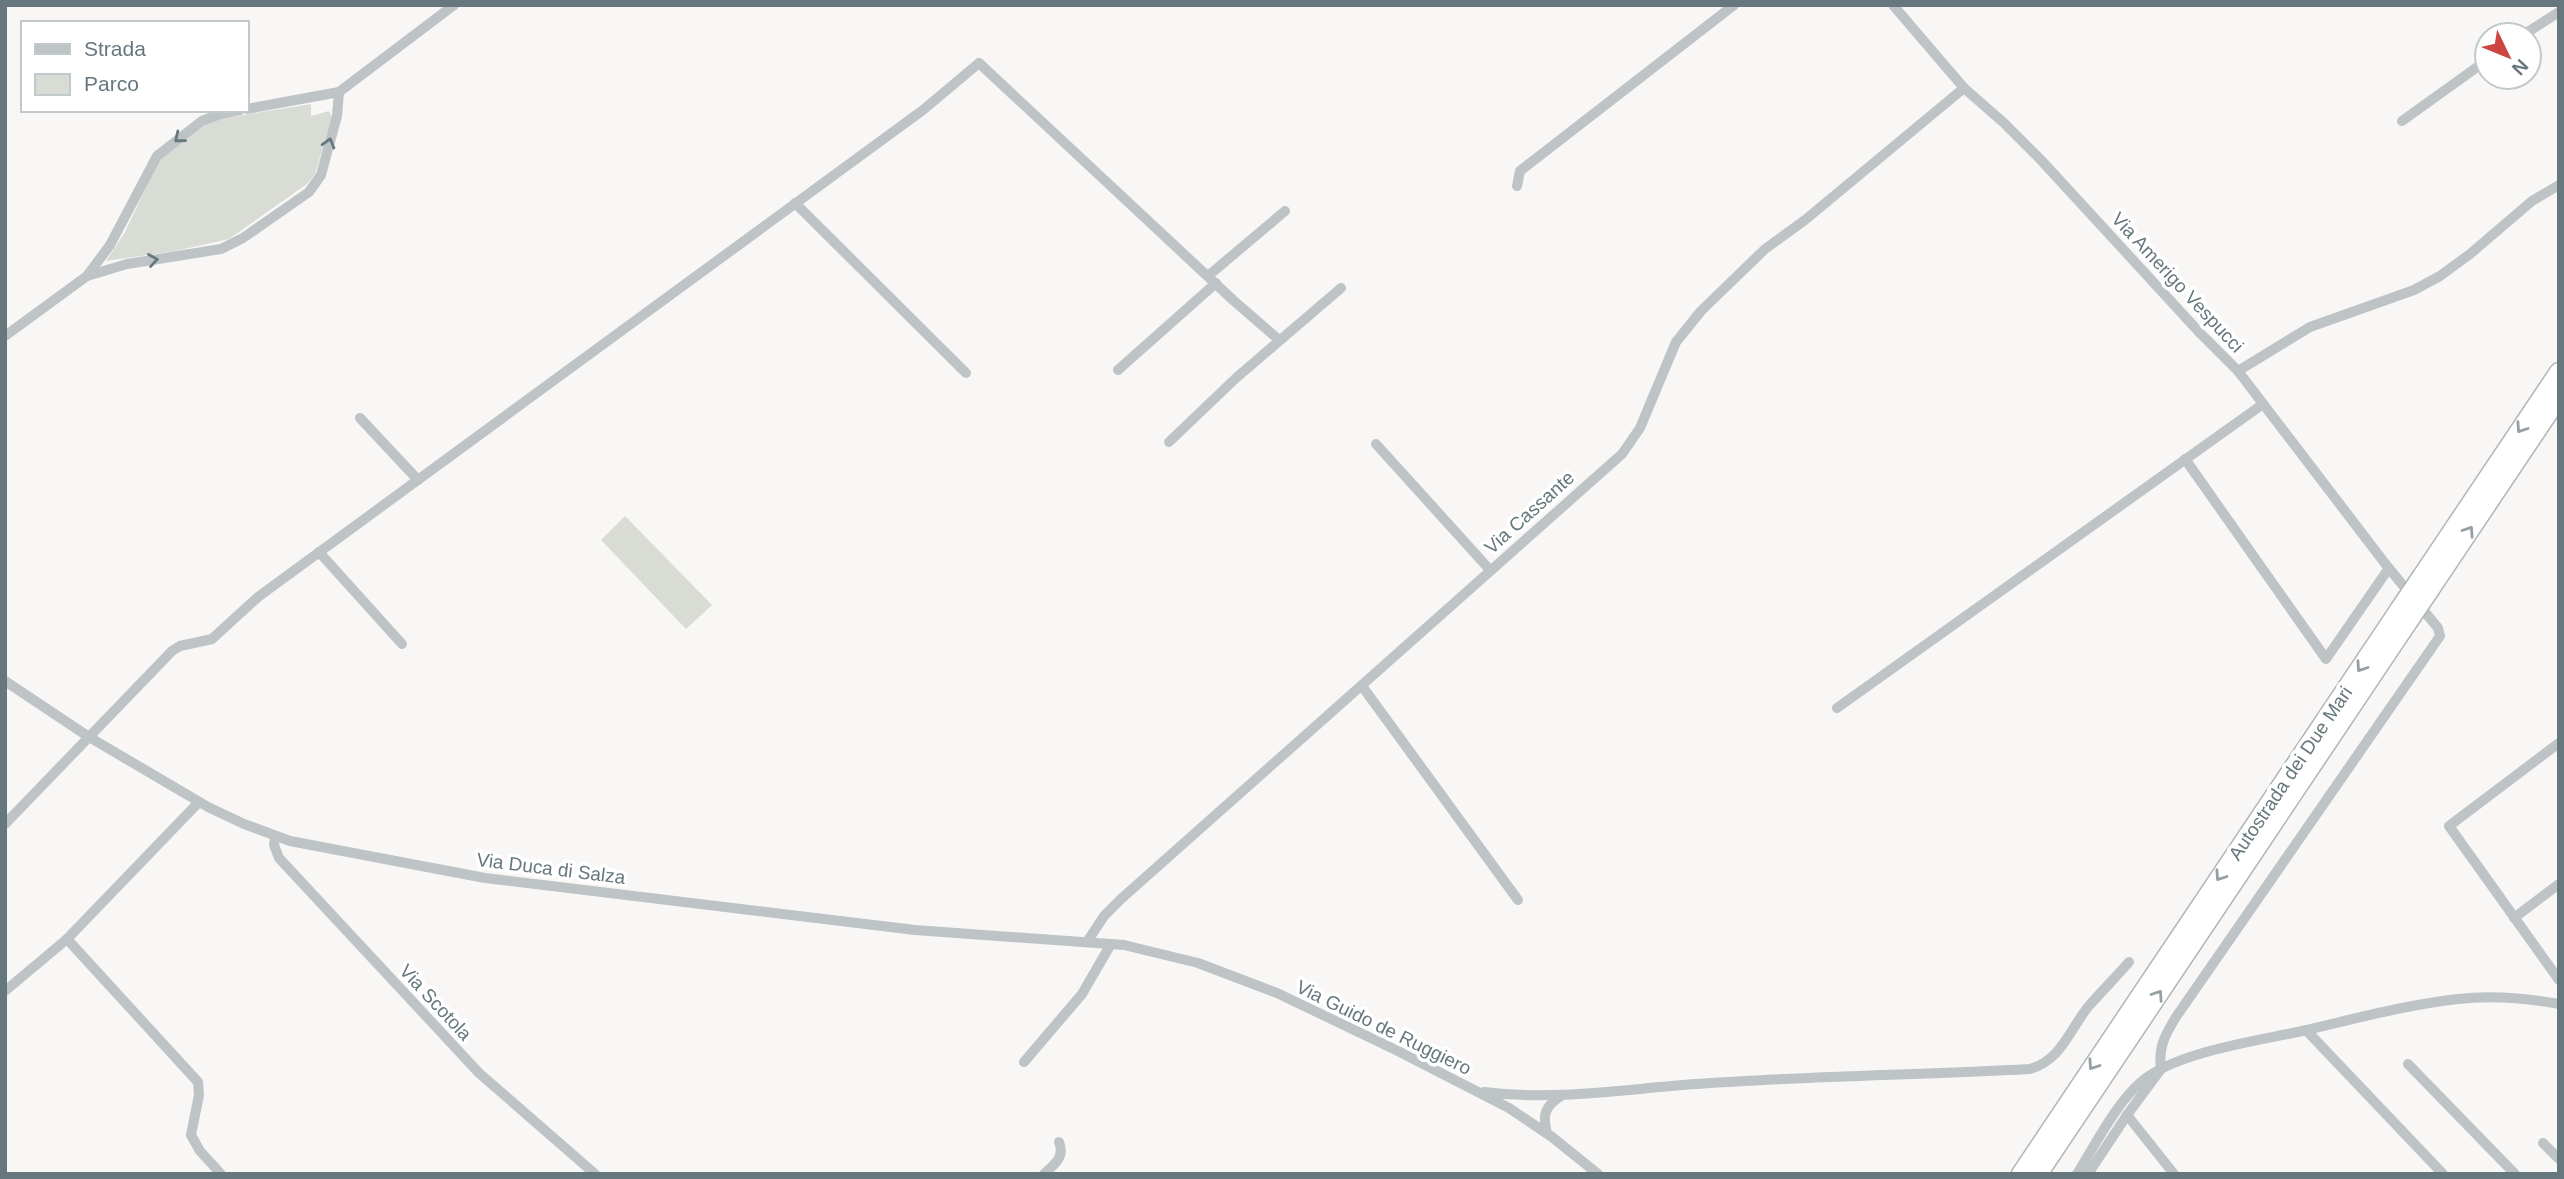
<svg xmlns="http://www.w3.org/2000/svg" width="2564" height="1179" viewBox="0 0 2564 1179" font-family="Arial,sans-serif">
<style>
.green{fill:#d9dcd5}
.lines{fill:none;stroke-linecap:round;stroke-linejoin:round}
.motorway-casing{stroke:#b0b5b7;stroke-width:21}
.minor{stroke:#bec3c5;stroke-width:10}
.motorway{stroke:#fff;stroke-width:18}
.motorway-bridge-casing{stroke:#b0b5b7;stroke-width:21;stroke-linecap:butt}
.motorway-bridge{stroke:#fff;stroke-width:18}
.oneway{stroke:#66787d}
.oneway2{stroke:#94a0a4}
.labels{text-anchor:middle;stroke-width:7;stroke-linejoin:round;paint-order:stroke}
.street-label{font-size:19px;fill:#66787d;stroke:#fff}
</style>
<rect width="100%" height="100%" fill="#f8f7f6"/>
<g class="green">
<path d="M311 104V116L329 111 332 117 315 174 307 184 229 239 175 251 106 261 125 232 155 168 163 157 206 125 219 119Z"/>
<path d="M625 516 712 605 686 629 601 540Z"/>
</g>
<g class="lines">
<g class="motorway-casing">
<g id="motorway">
<path d="M2422 576 2559 372"/>
<path d="M2431 588 2559 397"/>
<path d="M2021 1174 2399 610"/>
<path d="M2038 1174 2408 622"/>
</g>
</g>
<g class="minor">
<path d="M1893 5 1964 88 2004 123 2041 160 2200 333 2238 371 2310 327 2414 290 2440 276 2470 254 2532 201 2559 185"/>
<path d="M2523 35 2559 12"/>
<path d="M247 109 339 92 454 5"/>
<path d="M2402 121 2487 60"/>
<path d="M1517 186 1520 171 1734 5"/>
<path d="M795 203 966 373"/>
<path d="M87 276 127 264 221 249 243 238 309 192 321 175 337 116 339 92"/>
<path d="M1208 276 1285 211"/>
<path d="M5 336 87 276 110 245 157 156 202 121 220 114 240 110"/>
<path d="M1118 370 1216 283"/>
<path d="M360 418 418 480"/>
<path d="M1169 442 1236 378 1341 288"/>
<path d="M1376 444 1490 570"/>
<path d="M2185 459 2326 659 2389 568"/>
<path d="M319 552 402 644"/>
<path d="M5 681 89 737 208 807 244 824 290 841 485 878 915 930 1124 945 1198 963 1277 993 1398 1051 1509 1108 1552 1137 1598 1174"/>
<path d="M1362 686 1518 900"/>
<path d="M1837 708 2263 404"/>
<path d="M2559 743 2449 826 2559 980"/>
<path d="M5 824 172 651 180 646 212 639 258 597 923 110 979 63 1233 300 1279 340"/>
<path d="M275 837 274 845 279 858 479 1073 595 1174"/>
<path d="M2514 918 2559 884"/>
<path d="M67 939 198 1082 199 1095 191 1135 200 1151 221 1174"/>
<path d="M1087 942 1104 916 1121 899 1622 454 1640 428 1676 342 1701 311 1765 249 1805 220 1964 88"/>
<path d="M5 991 67 939 199 802"/>
<path d="M2306 1030 2443 1174"/>
<path d="M1024 1062 1082 994 1111 944"/>
<path d="M2408 1064 2515 1174"/>
<path d="M1484 1092C1555 1101 1625 1089 1696 1084 1807 1076 1918 1075 2030 1069 2061 1060 2069 1031 2088 1007 2101 992 2116 977 2129 962"/>
<path d="M2127 1115 2174 1174"/>
<path d="M1547 1133C1542 1115 1545 1106 1561 1096"/>
<path d="M2543 1143 2559 1159"/>
<path d="M1044 1174C1055 1164 1065 1157 1059 1142"/>
<path d="M2077 1174C2094 1147 2117 1102 2141 1082 2175 1052 2257 1041 2302 1031 2354 1019 2405 1005 2458 999 2492 995 2526 998 2559 1004"/>
<path d="M2088 1174 2127 1115 2161 1069C2158 1047 2165 1035 2176 1017L2440 636 2438 628 2387 566 2238 371"/>
</g>
<use href="#motorway" class="motorway"/>
<g class="motorway-bridge-casing">
<g id="motorway-bridge">
<path d="M2399 610 2422 576"/>
<path d="M2408 622 2431 588"/>
</g>
</g>
<use href="#motorway-bridge" class="motorway-bridge"/>
</g>
<defs><path id="oneway-chevron" d="M-2-3.5L2.5 0L-2 3.5" fill="none" stroke-width="1.6" stroke-linecap="round" stroke-linejoin="round" transform="scale(1.75)"/></defs>
<g class="oneway">
<use href="#oneway-chevron" transform="translate(179 138) rotate(141)"/>
<use href="#oneway-chevron" transform="translate(329 143) rotate(-74)"/>
<use href="#oneway-chevron" transform="translate(153 260) rotate(-9)"/>
</g>
<g class="oneway2">
<use href="#oneway-chevron" transform="translate(2521 428) rotate(124)"/>
<use href="#oneway-chevron" transform="translate(2469 531) rotate(-56)"/>
<use href="#oneway-chevron" transform="translate(2361 667) rotate(124)"/>
<use href="#oneway-chevron" transform="translate(2220 876) rotate(124)"/>
<use href="#oneway-chevron" transform="translate(2158 995) rotate(-56)"/>
<use href="#oneway-chevron" transform="translate(2093 1065) rotate(124)"/>
</g>
<g class="labels">
<g class="street-label">
<text transform="translate(2178 282) rotate(47)" y="7">Via Amerigo Vespucci</text>
<text transform="translate(1529 512) rotate(-42)" y="7">Via Cassante</text>
<text transform="translate(2290 773) rotate(-56)" y="7">Autostrada dei Due Mari</text>
<text transform="translate(551 868) rotate(7)" y="7">Via Duca di Salza</text>
<text transform="translate(436 1002) rotate(47)" y="7">Via Scotola</text>
<text transform="translate(1384 1027) rotate(26)" y="7">Via Guido de Ruggiero</text>
</g>
</g>
<rect width="2564" height="1179" fill="none" stroke="#66787d" stroke-width="14"/>
<rect x="21" y="21" width="228" height="91" fill="#ffffff" stroke="#c2c9cb" stroke-width="2"/>
<rect x="35" y="44" width="35" height="10" fill="#bec3c5" stroke="#c2c9cb" stroke-width="2"/>
<text x="84" y="56" font-size="21" fill="#66787d">Strada</text>
<rect x="35" y="74" width="35" height="21" fill="#d9dcd5" stroke="#c2c9cb" stroke-width="2"/>
<text x="84" y="91" font-size="21" fill="#66787d">Parco</text>
<g transform="translate(2508 56) rotate(133)"><circle r="33" fill="#ffffff" stroke="#c2c9cb" stroke-width="2"/>
<path d="M0-5L12 26L0 18L-12 26Z" fill="#cd4541"/>
<text y="-10" font-size="19" font-weight="bold" text-anchor="middle" fill="#66787d">N</text>
</g>
</svg>
